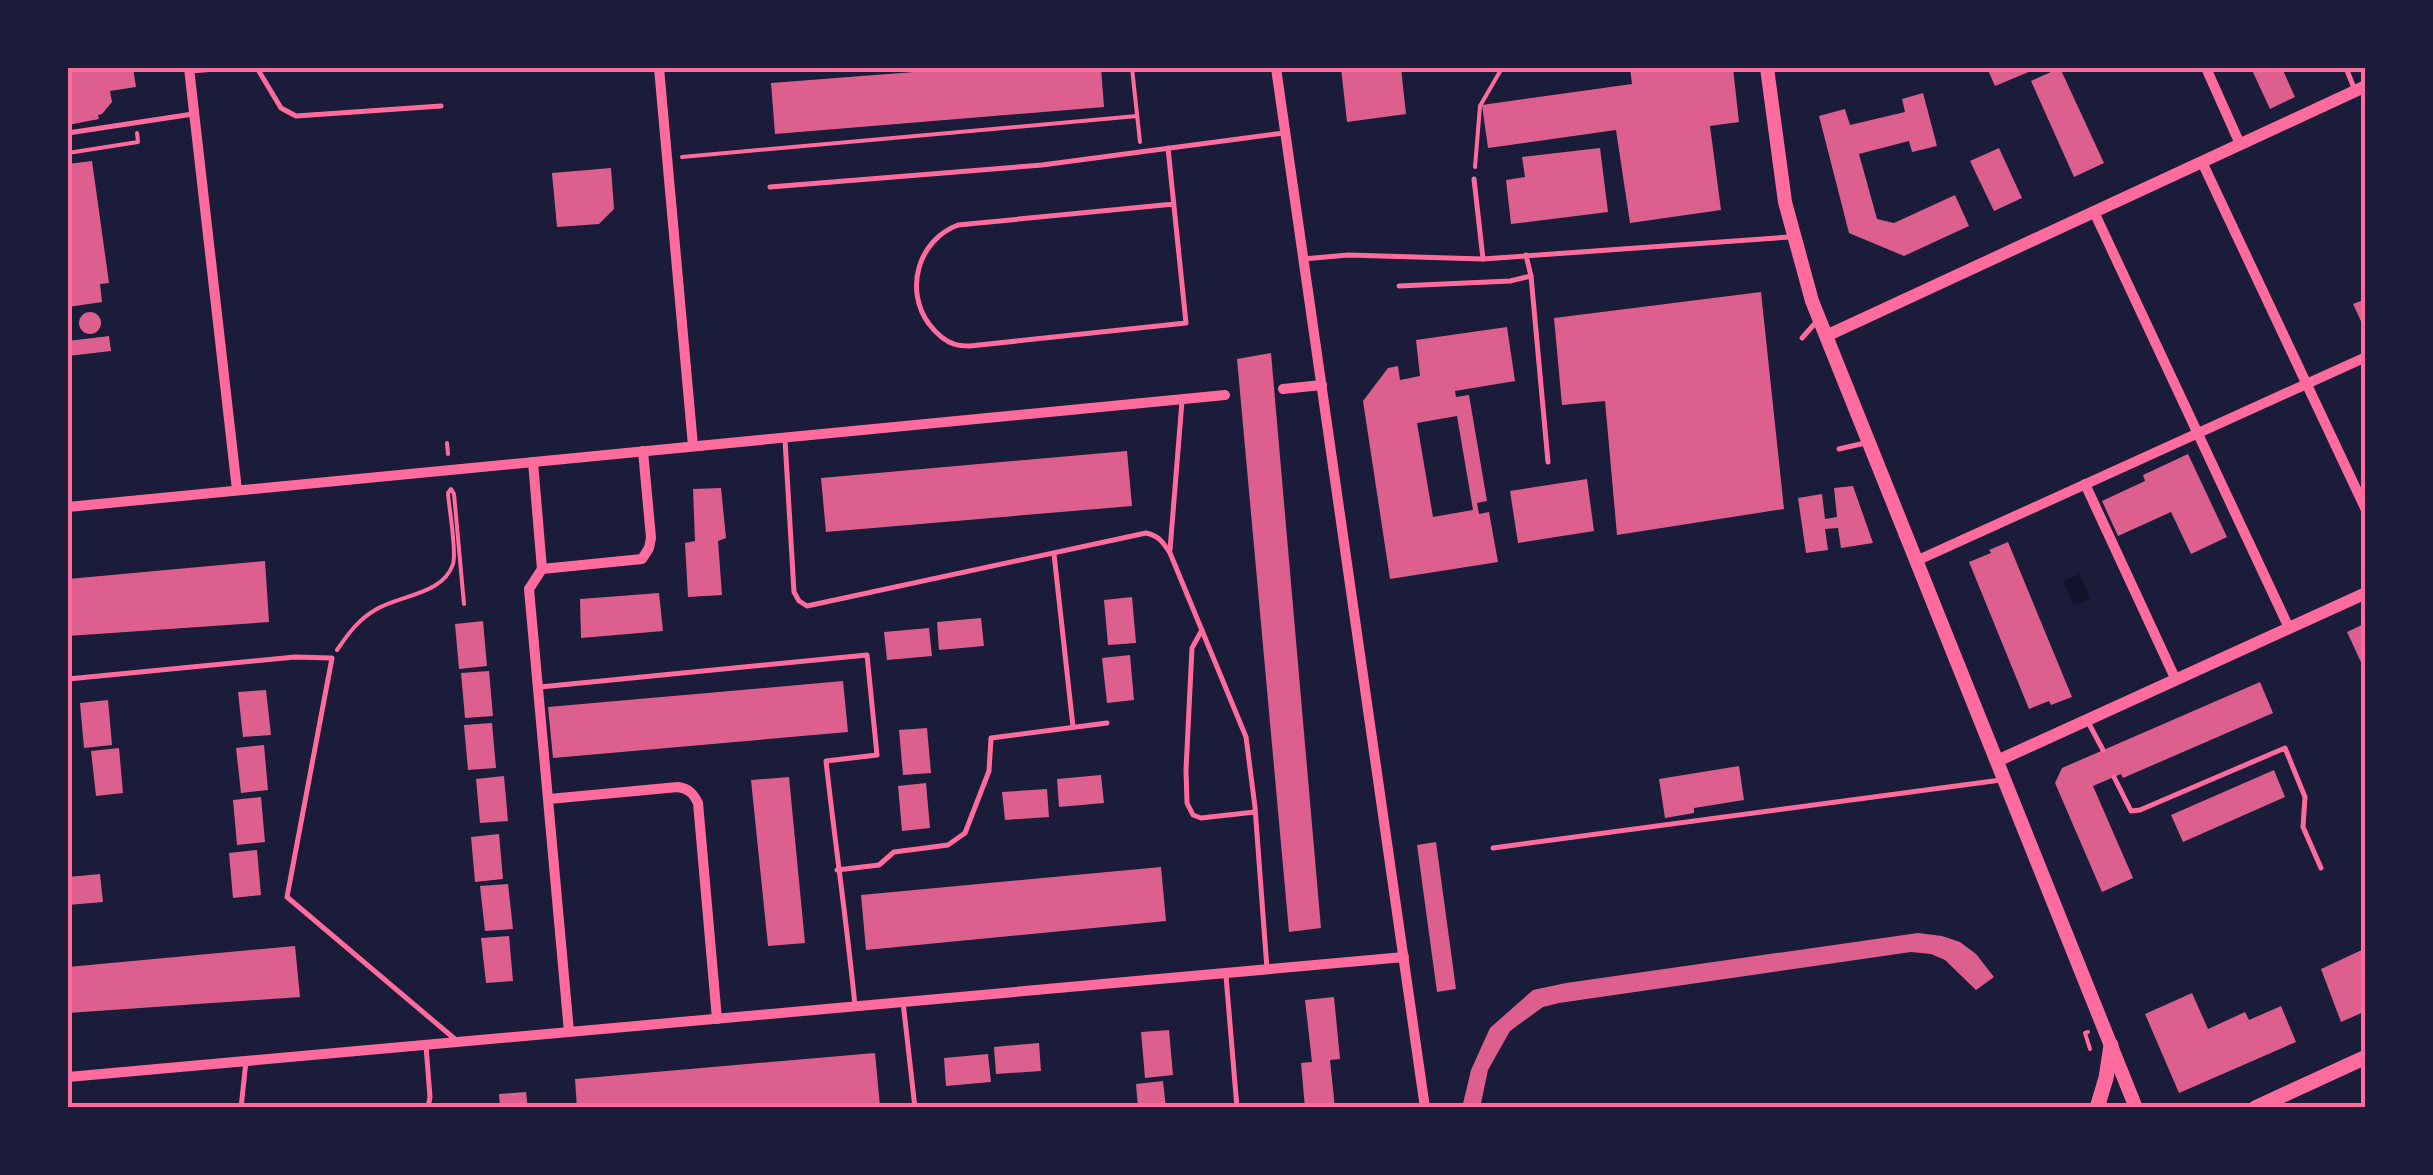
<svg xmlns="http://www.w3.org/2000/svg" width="2433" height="1175" viewBox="0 0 2433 1175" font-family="Poppins,sans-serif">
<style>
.water{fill:#12122b}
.building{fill:#dd5f8e;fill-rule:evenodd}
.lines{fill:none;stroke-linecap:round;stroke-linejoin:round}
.path{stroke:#ff6b9d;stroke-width:4}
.service{stroke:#ff6b9d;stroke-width:5}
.minor{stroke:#ff6b9d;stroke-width:10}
.tertiary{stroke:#ff6b9d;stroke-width:12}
.secondary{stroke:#ff6b9d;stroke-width:14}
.primary{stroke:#ff6b9d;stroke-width:15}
.neatline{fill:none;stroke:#ff6b9d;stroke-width:4}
</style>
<rect width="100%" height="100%" fill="#1b1b3a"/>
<path class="water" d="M2080 574 2090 599 2073 605 2063 581Z"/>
<g class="building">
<path d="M68 68H133L136 87 110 91 112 102 102 114 98 115 99 119 68 125Z"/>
<path d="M966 68H1101L1104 107 775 134 771 83Z"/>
<path d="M1341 68H1401L1406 114 1347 122Z"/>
<path d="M1630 68H1733L1739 122 1710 126 1721 210 1630 223 1616 130 1488 148 1482 105 1632 84Z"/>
<path d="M1987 68H2038L1995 86Z"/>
<path d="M2060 68 2104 163 2074 177 2031 81Z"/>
<path d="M2251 68H2282L2295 97 2270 109Z"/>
<path d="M1923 93 1937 146 1912 152 1909 141 1859 154 1877 219 1894 223 1955 195 1969 226 1904 256 1849 233 1819 116 1845 109 1850 125 1905 112 1902 99Z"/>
<path d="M1600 148 1608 212 1511 224 1506 180 1525 177 1522 157Z"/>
<path d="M1999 148 2022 198 1994 211 1970 161Z"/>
<path d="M92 161 109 283 100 284 102 302 68 307V164Z"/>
<path d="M611 168 614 209 599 224 557 227 552 173Z"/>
<path d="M1761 292 1784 509 1617 535 1605 401 1562 405 1554 318Z"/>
<path d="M2366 299V332L2353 304Z"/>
<circle cx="90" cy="323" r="11"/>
<path d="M1507 327 1515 381 1455 391 1456 397 1469 395 1487 501 1477 503 1479 514 1489 512 1498 562 1390 579 1363 401 1388 368 1398 366 1400 380 1420 376 1416 340ZM1457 416 1473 510 1433 517 1417 423Z"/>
<path d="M109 336 111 351 68 356V341Z"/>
<path d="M1271 353 1321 928 1289 932 1237 359Z"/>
<path d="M1127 451 1132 506 826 532 821 478Z"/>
<path d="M2188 454 2227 537 2191 554 2171 512 2118 536 2102 501 2145 481 2143 475Z"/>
<path d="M1587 479 1594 531 1518 543 1510 491Z"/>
<path d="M1853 486 1873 543 1841 548 1838 528 1825 529 1828 550 1806 553 1798 498 1822 494 1825 519 1837 517 1834 488Z"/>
<path d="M721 488 726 538 718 541 722 595 688 597 685 543 695 541 693 489Z"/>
<path d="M2008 542 2072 697 2051 705 2049 701 2029 709 1969 562 1991 553 1989 550Z"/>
<path d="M265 561 269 622 68 636V579Z"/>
<path d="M659 593 663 631 581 638 580 599Z"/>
<path d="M1132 597 1136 643 1108 645 1104 600Z"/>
<path d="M981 618 984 646 939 650 937 622Z"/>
<path d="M483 621 487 666 459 669 455 624Z"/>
<path d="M2366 623V673L2347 632Z"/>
<path d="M929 628 932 656 887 660 884 632Z"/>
<path d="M1130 655 1134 700 1107 703 1102 658Z"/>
<path d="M489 671 493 716 465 718 461 673Z"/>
<path d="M843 681 848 732 553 758 548 707Z"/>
<path d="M2260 682 2273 713 2123 778 2121 774 2093 786 2133 878 2102 892 2055 783 2062 768Z"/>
<path d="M266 690 271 735 243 737 238 692Z"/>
<path d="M108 700 112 745 84 748 80 703Z"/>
<path d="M492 723 496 768 468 770 464 725Z"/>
<path d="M927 728 931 773 903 775 899 730Z"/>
<path d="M264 745 268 790 241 793 236 748Z"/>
<path d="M119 748 123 793 96 796 91 751Z"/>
<path d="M1739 766 1744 800 1694 808V813L1665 818 1659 779Z"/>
<path d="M2274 770 2285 797 2183 842 2171 815Z"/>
<path d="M1101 775 1104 803 1059 807 1057 779Z"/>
<path d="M504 776 508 821 480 823 476 779Z"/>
<path d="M789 777 805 943 768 946 751 780Z"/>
<path d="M926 783 930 828 902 831 898 786Z"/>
<path d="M1047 789 1049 817 1005 820 1002 792Z"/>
<path d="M261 797 265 842 237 845 233 800Z"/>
<path d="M499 834 503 879 475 882 471 837Z"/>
<path d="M1436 842 1456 989 1437 992 1417 845Z"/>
<path d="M257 850 261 895 233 898 229 853Z"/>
<path d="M1161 867 1166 921 866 950 861 895Z"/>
<path d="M100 874 103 902 68 905V877Z"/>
<path d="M508 884 513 929 485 931 480 886Z"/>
<path d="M1918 933 1942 936 1960 942 1976 954 1994 977 1976 990 1945 960 1931 954 1911 952 1559 1003 1543 1007 1510 1031 1488 1070 1480 1108H1462L1471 1070 1490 1028 1533 990 1566 983Z"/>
<path d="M509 936 513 981 486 983 481 938Z"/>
<path d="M295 946 300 997 68 1013V967Z"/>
<path d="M2366 948V1011L2341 1022 2321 969Z"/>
<path d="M2192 993 2208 1029 2245 1012 2249 1020 2281 1006 2296 1042 2179 1093 2145 1014Z"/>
<path d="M1334 997 1340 1059 1330 1060 1335 1108H1305L1301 1063 1312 1062 1305 1000Z"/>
<path d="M1169 1030 1173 1075 1145 1078 1141 1032Z"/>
<path d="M1039 1043 1041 1071 996 1074 994 1047Z"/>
<path d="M875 1053 880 1106 857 1108H577L575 1079Z"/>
<path d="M988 1054 991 1082 946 1086 944 1058Z"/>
<path d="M1163 1081 1166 1108H1138L1136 1084Z"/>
<path d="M526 1092 528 1108H500L499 1094Z"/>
</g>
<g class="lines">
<g class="path">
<path d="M1132 68 1140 142"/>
<path d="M68 153 138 142 137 133"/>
<path d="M682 157 1137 116"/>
<path d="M1475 167 1480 106 1502 68"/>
<path d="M447 443 448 454"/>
<path d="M337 650C348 634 358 620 375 610 399 595 443 595 453 564 457 551 449 509 448 493L451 489 454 494 464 604"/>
<path d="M2088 1032 2085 1033 2090 1049"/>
</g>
<g class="service">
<path d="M257 68 281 108 296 116 441 106"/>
<path d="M2346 68 2354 88"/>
<path d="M190 71 229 68"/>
<path d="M68 133 193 114"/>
<path d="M1168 148 1186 323 970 346C964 346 959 346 954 344 944 341 936 333 929 324 904 290 918 240 958 225L1174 204"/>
<path d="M1474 179 1483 259"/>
<path d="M770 187 1042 165 1284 133"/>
<path d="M1303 259 1348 255 1483 259 1790 237"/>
<path d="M1531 276 1548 462"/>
<path d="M1399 286 1510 281 1531 276 1526 255"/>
<path d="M1802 338 1817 321"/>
<path d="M785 440 794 592 799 601 807 606 1146 533C1159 536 1163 542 1170 553L1246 737 1255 807 1267 969"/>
<path d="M1839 449 1865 443"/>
<path d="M1170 550 1182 401"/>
<path d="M1054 554 1073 727"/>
<path d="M1202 630 1192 648 1186 770 1187 803 1193 815 1201 818 1255 812"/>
<path d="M68 679 295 657 332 658 287 897 456 1040"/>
<path d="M540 687 867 655 877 755 826 761C835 843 847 924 855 1006"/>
<path d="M2088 722 2103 750"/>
<path d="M2114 777 2131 811 2140 810 2285 748 2305 797 2303 827 2321 868"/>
<path d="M1493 848 2001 780"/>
<path d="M837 870 879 865 894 852 948 845 965 833 989 771 991 738 1107 723"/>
<path d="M1226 976 1237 1108"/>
<path d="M903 1002 915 1108"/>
<path d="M426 1046 430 1097 428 1108"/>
<path d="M68 1105V1108"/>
<path d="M241 1108 246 1061"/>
</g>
<g class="minor">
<path d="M189 68 237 490"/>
<path d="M659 68 693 446"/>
<path d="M1276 68 1425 1108"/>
<path d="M2206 68 2240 144"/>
<path d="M2202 162 2366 510"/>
<path d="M2094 212 2289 628"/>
<path d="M1283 389 1322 385"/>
<path d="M533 462 542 569 529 589 569 1032"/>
<path d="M2085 484 2175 678"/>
<path d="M68 507 1225 395"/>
<path d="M1916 561 2366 357"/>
<path d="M542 569 642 559 649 548 651 538 643 451"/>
<path d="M549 799 678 787C689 789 693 793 698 803L717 1019"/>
<path d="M68 1077 1404 957"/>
</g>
<g class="tertiary">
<path d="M1826 336 2366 86"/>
<path d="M1997 761 2366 593"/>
</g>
<path class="secondary" d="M1767 68 1785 202 1812 301 2136 1108"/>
<g class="primary">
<path d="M2097 1108 2106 1078 2111 1045"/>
<path d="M2255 1108 2366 1057"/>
</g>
</g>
<rect width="2433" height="1175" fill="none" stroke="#1b1b3a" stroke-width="140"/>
<rect x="70" y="70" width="2293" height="1035" class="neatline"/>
</svg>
